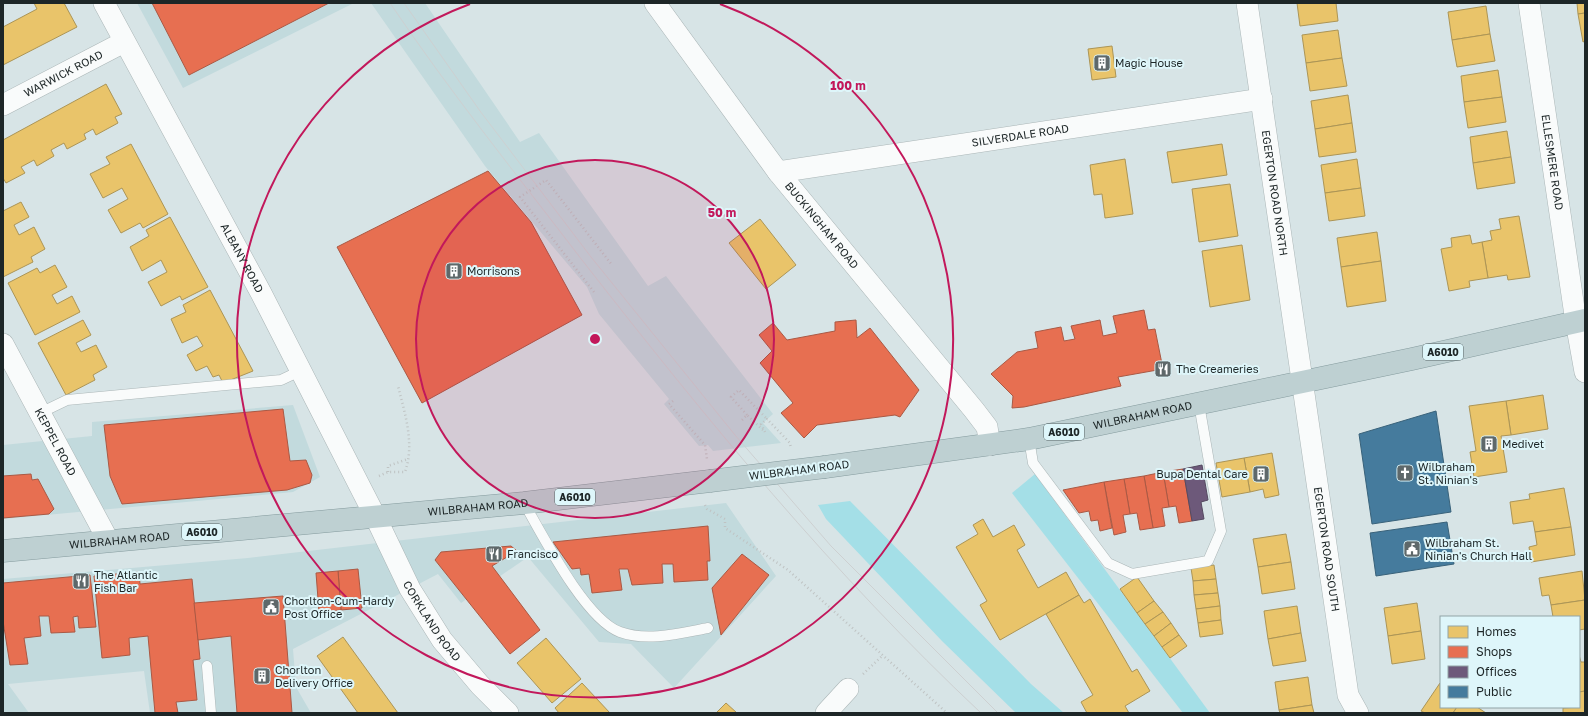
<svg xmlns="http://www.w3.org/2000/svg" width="1588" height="716" viewBox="0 0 1588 716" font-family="'Golos Text',sans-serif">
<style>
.built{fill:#c2dadd}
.green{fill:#a4dfe7}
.homes{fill:#e9c46a;stroke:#ac9556}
.shops{fill:#e76f51;stroke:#aa5944}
.offices{fill:#6d597a;stroke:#554a61}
.public{fill:#457b9d;stroke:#39627a}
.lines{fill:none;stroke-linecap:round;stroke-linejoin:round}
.lane-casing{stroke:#abb6b7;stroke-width:11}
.street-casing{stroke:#abb6b7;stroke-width:22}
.highway-casing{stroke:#859b9e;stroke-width:23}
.path{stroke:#bfc3c3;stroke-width:2.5;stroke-dasharray:1 3;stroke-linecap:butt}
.lane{stroke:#f9fbfb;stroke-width:10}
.street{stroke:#f9fbfb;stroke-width:21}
.highway{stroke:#bed0d2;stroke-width:22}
.tram{stroke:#cdd0d1;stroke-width:1}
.highway-bridge-casing{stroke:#859b9e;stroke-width:23;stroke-linecap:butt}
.highway-bridge{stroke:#bed0d2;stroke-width:22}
.ring{fill:none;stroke:#c2185b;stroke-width:2}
.labels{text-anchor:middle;stroke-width:4;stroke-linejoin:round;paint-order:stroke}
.shield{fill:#def6fa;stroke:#576466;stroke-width:1}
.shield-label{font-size:10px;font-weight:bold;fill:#1d2627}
.poi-label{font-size:11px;fill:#1d2627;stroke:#def6fa;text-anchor:start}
.street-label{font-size:11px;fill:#1d2627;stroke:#def6fa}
.centre{fill:#c2185b;stroke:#def6fa;stroke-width:2}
.ring-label{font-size:12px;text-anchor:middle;font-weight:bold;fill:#c2185b;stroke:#def6fa;stroke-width:4;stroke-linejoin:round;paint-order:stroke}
</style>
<rect width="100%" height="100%" fill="#d7e4e6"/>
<g class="built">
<path d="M137 3H354L183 88Z"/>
<path d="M371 3H425L520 142 539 133 648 286 666 276 773 414 763 423 781 443 713 451 708 445 699 446 664 404 669 399 599 314 587 287 485 166Z"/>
<path d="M293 405 320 477 293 492 3 519V445L92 436V422Z"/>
<path d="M726 503 776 576 674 688 631 644 599 642 528 557 461 603 438 574 293 649 296 687 311 713H150L144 671 8 684 29 713H3V579L248 558Z"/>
</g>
<g class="green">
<path d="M1035 474 1210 713H1183L1012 493Z"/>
<path d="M850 501 1031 684 1064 713H1016L942 641 826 519 818 505Z"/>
</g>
<g class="homes">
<path d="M34 3H64L77 27 3 65V27L37 9Z"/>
<path d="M1297 3H1336L1338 21 1300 26Z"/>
<path d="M1577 3H1585V13L1578 14Z"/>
<path d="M1486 6 1490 34 1452 40 1448 12Z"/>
<path d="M1585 13V41L1583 42 1578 14Z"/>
<path d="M1338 30 1342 58 1306 63 1302 35Z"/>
<path d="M1490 34 1495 61 1457 67 1452 40Z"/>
<path d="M1112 46 1116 77 1092 80 1088 49Z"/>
<path d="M1342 58 1347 86 1310 91 1306 63Z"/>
<path d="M1498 70 1502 97 1464 102 1461 76Z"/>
<path d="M106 84 122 114 115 117 118 123 96 135 93 129 84 134 86 139 67 149 64 143 51 150 54 156 37 166 34 160 21 167 25 173 6 183 3 178V140Z"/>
<path d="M1348 95 1352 123 1315 129 1311 101Z"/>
<path d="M1502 97 1506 122 1468 128 1464 102Z"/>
<path d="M1352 123 1356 152 1319 157 1315 129Z"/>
<path d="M1507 131 1511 157 1473 163 1470 137Z"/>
<path d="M131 144 168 214 143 228 140 223 121 233 108 210 128 199 122 188 103 198 90 174 110 164 106 157Z"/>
<path d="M1222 144 1227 175 1172 183 1167 152Z"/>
<path d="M1511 157 1515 183 1477 189 1473 163Z"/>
<path d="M1125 159 1133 214 1105 218 1102 194 1094 195 1090 165Z"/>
<path d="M1357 159 1361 188 1325 193 1321 165Z"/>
<path d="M1230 184 1238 236 1199 242 1192 189Z"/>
<path d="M1361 188 1365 216 1329 221 1325 193Z"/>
<path d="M21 202 29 217 14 225 19 235 34 227 45 249 31 257 33 262 3 277V211Z"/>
<path d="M1519 216 1530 277 1508 280 1507 275 1488 278 1482 242 1492 240 1490 231 1501 229 1499 219Z"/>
<path d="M170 217 208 287 182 300 180 296 161 306 148 282 167 272 161 260 142 271 130 247 149 236 146 230Z"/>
<path d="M760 219 796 265 766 289 729 243Z"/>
<path d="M1377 232 1381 261 1341 267 1337 238Z"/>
<path d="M1470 235 1472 244 1482 242 1488 278 1469 281 1470 287 1449 291 1441 249 1452 247 1451 238Z"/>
<path d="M1242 245 1250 300 1210 307 1202 251Z"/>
<path d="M1381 261 1386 301 1347 307 1341 267Z"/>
<path d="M55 265 67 287 52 295 57 304 72 296 80 312 35 335 8 283 37 268 40 273Z"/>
<path d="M210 290 253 371 223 383 219 375 213 377 207 366 196 371 187 355 203 346 197 336 182 343 171 319 186 312 183 305Z"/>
<path d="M83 320 91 335 76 343 81 352 96 345 107 367 93 375 95 380 66 395 38 343Z"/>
<path d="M1543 395 1548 429 1511 435 1506 401Z"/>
<path d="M1506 401 1511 435 1501 436 1507 472 1474 477 1470 452 1476 451 1469 406Z"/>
<path d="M1272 453 1279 495 1265 498 1263 489 1250 492 1244 458Z"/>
<path d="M1244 458 1250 492 1222 497 1216 463Z"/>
<path d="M1564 488 1571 527 1535 532 1533 521 1513 524 1510 502 1530 499 1529 494Z"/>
<path d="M983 519 993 537 1014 525 1025 545 1017 550 1038 588 1066 572 1079 595 1000 640 980 605 987 601 956 547 978 534 973 525Z"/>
<path d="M1571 527 1575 555 1531 562 1529 547 1537 545 1535 532Z"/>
<path d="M1286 534 1291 562 1258 567 1253 539Z"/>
<path d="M1291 562 1295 589 1262 594 1258 567Z"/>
<path d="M1214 565 1216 579 1193 581 1191 568Z"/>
<path d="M1582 571 1585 600 1551 605 1549 595 1542 596 1539 578Z"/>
<path d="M1137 577 1154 601 1137 613 1120 589Z"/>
<path d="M1216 579 1218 593 1194 595 1193 581Z"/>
<path d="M1218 593 1220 606 1196 609 1194 595Z"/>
<path d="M1079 595 1084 603 1090 599 1132 672 1137 669 1150 691 1125 706 1129 713H1087L1081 702 1093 695 1046 614Z"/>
<path d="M1585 600V629L1579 630V617H1553L1551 605Z"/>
<path d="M1154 601 1163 612 1145 624 1137 613Z"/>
<path d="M1417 603 1421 631 1388 636 1384 608Z"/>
<path d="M1220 606 1221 620 1198 623 1196 609Z"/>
<path d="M1297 606 1301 633 1268 639 1264 611Z"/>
<path d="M1163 612 1171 623 1154 636 1145 624Z"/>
<path d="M1221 620 1223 634 1200 637 1198 623Z"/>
<path d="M1171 623 1179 635 1162 647 1154 636Z"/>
<path d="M1421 631 1425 659 1392 664 1388 636Z"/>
<path d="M1301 633 1306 661 1273 666 1268 639Z"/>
<path d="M1179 635 1187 646 1170 658 1162 647Z"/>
<path d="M343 637 398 713H358L317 656Z"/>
<path d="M546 638 581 679 552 703 517 663Z"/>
<path d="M1579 655 1581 662H1585V691L1579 692Z"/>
<path d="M1308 677 1312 705 1279 710 1275 682Z"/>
<path d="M582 683 610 713H559L555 708Z"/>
<path d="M1440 683 1441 707H1457L1453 713H1425L1421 711Z"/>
<path d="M1585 691V713H1563V708L1579 707V692Z"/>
<path d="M726 703 737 713H716Z"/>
<path d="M1312 705 1314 713H1280L1279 710Z"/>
<path d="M1457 707H1477L1486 713H1453Z"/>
</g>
<g class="shops">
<path d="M152 3H329L189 75Z"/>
<path d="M488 171 531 222 582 315 422 403 337 247Z"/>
<path d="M1144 310 1148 330 1155 329 1163 369 1118 377 1121 386 1024 407 1012 408 1013 396 991 374 1017 352 1038 348 1035 332 1061 327 1064 341 1075 339 1071 326 1100 320 1103 336 1117 333 1113 316Z"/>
<path d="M856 320 857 338 870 328 919 390 900 417 895 415 817 425 804 438 781 413 793 403 760 363 772 351 759 335 773 323 787 340 835 331V322Z"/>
<path d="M283 409 290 461 306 460 312 475 310 483 287 490 122 504 110 476 104 425Z"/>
<path d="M1183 469 1192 521 1179 523 1176 506 1169 507 1163 472Z"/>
<path d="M1163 472 1169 507 1162 508 1165 526 1153 528 1144 476Z"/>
<path d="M31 474 32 480 38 479 54 509 49 514 3 518V476Z"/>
<path d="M1144 476 1153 528 1140 530 1137 513 1130 514 1124 479Z"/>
<path d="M1124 479 1130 514 1123 515 1126 532 1114 535 1104 482Z"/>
<path d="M1104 482 1112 528 1100 531 1098 520 1091 521 1089 511 1079 513 1063 490Z"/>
<path d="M708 526 710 561H707L708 580 674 582 673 564H662L663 583 632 585 628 569H619L622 590 592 593 589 574 581 575 580 568 572 569 553 542Z"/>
<path d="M511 546 517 551 492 566 540 630 510 654 435 560 441 552Z"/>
<path d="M742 554 769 575 721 635 712 588Z"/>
<path d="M358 569 362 608 341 610 338 571Z"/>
<path d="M338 571 341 610 319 612 316 573Z"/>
<path d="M139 572 140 584 192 579 200 659 193 660 197 700 176 702 178 713H155L148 636 129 638 130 655 102 658 94 576Z"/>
<path d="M90 575 96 627 79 628 78 616 73 617 75 632 51 633 49 616H39L41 636 24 638 28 664 10 665 3 621V583Z"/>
<path d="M283 596 292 713H237L231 636 198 640 194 603Z"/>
</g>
<path class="offices" d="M1202 465 1208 500 1201 502 1204 519 1192 521 1183 469Z"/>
<g class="public">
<path d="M1436 411 1451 512 1372 524 1359 434Z"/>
<path d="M1447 522 1454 564 1376 576 1370 533Z"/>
</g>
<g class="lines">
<g class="lane-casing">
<g id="lane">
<path d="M40 413 67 400 281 380 300 371"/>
<path d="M1029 439 1033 463 1108 563 1132 574 1208 561 1221 531 1199 404"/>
<path d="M524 503C543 536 585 619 620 632 647 642 681 633 708 628"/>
<path d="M207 666 211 713"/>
</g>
</g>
<g class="street-casing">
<g id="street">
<path id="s1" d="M104 3 261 293 375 516 410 589 442 640 480 685 508 713"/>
<path id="s2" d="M655 3 778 172 974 410 987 427 990 445"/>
<path id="s3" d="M1247 3 1348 695 1358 713"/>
<path id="s4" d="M1529 3 1576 322 1585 372"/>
<path id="s5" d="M3 105 124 42"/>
<path id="s6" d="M778 172 1262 99"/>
<path id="s7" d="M3 344 108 540"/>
<path d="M826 713 848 689"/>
</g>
</g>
<g class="highway-casing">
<g id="highway">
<path id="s8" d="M825 467 1029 439 1412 359 1585 320"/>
<path id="s9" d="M3 551 524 503 710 481"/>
</g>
</g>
<g class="path">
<path d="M594 292 520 197 546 180 612 265"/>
<path d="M673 401 669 404 705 445 707 459"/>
<path d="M747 415 731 397 739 390 767 419"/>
<path d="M742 420 747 415 763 430"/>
<path d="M765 432 761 424 767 419 790 443 791 449"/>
<path d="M388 472V466L408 459"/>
<path d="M379 476 388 472H405C415 444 405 414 398 386"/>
<path d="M705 505 707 509 725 519V528L788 570 947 713"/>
<path d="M863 674 883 655"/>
</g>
<use href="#lane" class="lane"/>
<use href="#street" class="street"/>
<use href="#highway" class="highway"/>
<g class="tram">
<path d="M390 3C450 92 517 175 582 260 707 420 833 574 981 713"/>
<path d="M404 3 480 111 591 257 735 435 831 546 998 713"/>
</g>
<g class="highway-bridge-casing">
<path id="highway-bridge" d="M710 481 825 467"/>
</g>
<use href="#highway-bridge" class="highway-bridge"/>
</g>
<circle cx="595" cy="339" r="179" fill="#c2185b" fill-opacity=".12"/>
<g class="ring">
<circle cx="595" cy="339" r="179"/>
<path d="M720 4A358 358 0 1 1 470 4"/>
</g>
<defs>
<g id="building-square" transform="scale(0.9)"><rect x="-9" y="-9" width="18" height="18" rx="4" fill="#5e686a" stroke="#def6fa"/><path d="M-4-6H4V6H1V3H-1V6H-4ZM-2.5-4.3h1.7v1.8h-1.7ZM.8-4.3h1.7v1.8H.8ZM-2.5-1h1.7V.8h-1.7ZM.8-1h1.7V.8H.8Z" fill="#fff"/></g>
<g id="restaurant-square" transform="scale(0.9)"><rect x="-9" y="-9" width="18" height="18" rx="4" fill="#5e686a" stroke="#def6fa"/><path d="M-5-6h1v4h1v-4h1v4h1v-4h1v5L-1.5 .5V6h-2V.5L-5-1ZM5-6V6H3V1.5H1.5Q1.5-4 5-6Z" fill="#fff"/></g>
<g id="church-square" transform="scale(0.9)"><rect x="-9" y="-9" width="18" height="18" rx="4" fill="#5e686a" stroke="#def6fa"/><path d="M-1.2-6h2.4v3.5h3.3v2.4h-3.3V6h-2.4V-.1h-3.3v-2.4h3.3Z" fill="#fff"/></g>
<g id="civic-square" transform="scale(0.9)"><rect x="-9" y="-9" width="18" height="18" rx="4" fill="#5e686a" stroke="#def6fa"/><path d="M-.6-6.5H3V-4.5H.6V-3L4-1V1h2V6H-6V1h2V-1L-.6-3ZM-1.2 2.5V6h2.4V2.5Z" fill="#fff"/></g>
</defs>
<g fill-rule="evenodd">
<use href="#building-square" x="1102" y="63"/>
<use href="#building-square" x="454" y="271"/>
<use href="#restaurant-square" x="1163" y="369"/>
<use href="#building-square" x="1489" y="444"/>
<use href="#church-square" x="1405" y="473"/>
<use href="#building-square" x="1261" y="474"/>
<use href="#civic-square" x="1412" y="549"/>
<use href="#restaurant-square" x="494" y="554"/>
<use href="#restaurant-square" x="81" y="581"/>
<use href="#civic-square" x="271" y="607"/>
<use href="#building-square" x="262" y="676"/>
</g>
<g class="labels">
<g class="shield">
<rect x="1423" y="344" width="40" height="16" rx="3"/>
<rect x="1044" y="424" width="40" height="16" rx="3"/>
<rect x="555" y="489" width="40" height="16" rx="3"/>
<rect x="182" y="524" width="40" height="16" rx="3"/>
</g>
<g class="shield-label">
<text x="1443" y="356">A6010</text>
<text x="1064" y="436">A6010</text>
<text x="575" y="501">A6010</text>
<text x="202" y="536">A6010</text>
</g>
<g class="poi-label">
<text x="1115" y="67">Magic House</text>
<text x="467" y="275">Morrisons</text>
<text x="1176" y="373">The Creameries</text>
<text x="1502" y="448">Medivet</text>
<text x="1418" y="471">Wilbraham<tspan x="1418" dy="13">St. Ninian's</tspan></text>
<text x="1248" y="478" text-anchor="end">Bupa Dental Care</text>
<text x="1425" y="547">Wilbraham St.<tspan x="1425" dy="13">Ninian's Church Hall</tspan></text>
<text x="507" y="558">Francisco</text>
<text x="94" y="579">The Atlantic<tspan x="94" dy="13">Fish Bar</tspan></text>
<text x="284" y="605">Chorlton-Cum-Hardy<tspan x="284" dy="13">Post Office</tspan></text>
<text x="275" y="674">Chorlton<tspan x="275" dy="13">Delivery Office</tspan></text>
</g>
<g class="street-label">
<text dy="4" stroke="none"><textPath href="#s5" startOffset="68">WARWICK ROAD</textPath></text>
<text dy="4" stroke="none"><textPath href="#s6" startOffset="245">SILVERDALE ROAD</textPath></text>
<text dy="4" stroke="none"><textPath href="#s4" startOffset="161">ELLESMERE ROAD</textPath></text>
<text dy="4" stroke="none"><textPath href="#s3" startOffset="192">EGERTON ROAD NORTH</textPath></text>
<text dy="4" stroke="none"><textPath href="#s2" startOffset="278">BUCKINGHAM ROAD</textPath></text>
<text dy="4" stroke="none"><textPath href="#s1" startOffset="290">ALBANY ROAD</textPath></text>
<text dy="4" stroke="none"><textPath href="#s8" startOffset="322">WILBRAHAM ROAD</textPath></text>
<text dy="4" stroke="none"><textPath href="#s7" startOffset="111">KEPPEL ROAD</textPath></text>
<text transform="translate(799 470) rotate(-7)" y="4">WILBRAHAM ROAD</text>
<text dy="4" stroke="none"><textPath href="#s9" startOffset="477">WILBRAHAM ROAD</textPath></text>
<text dy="4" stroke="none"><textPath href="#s9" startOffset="117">WILBRAHAM ROAD</textPath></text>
<text dy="4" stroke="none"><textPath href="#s3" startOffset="552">EGERTON ROAD SOUTH</textPath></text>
<text dy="4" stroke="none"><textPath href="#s1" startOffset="700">CORKLAND ROAD</textPath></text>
</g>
</g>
<circle cx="595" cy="339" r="6" class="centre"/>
<g class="ring-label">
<text x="848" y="90">100 m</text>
<text x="722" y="217">50 m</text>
</g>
<rect width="1588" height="716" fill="none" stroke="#1d2627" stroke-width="8"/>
<rect x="1440" y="616" width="140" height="92" fill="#def6fa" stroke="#91a3a6"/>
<rect x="1448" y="626" width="20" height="12" fill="#e9c46a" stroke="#91a3a6"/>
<text x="1476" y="636" font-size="12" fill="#1d2627">Homes</text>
<rect x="1448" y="646" width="20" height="12" fill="#e76f51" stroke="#91a3a6"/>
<text x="1476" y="656" font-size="12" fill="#1d2627">Shops</text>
<rect x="1448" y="666" width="20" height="12" fill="#6d597a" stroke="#91a3a6"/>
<text x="1476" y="676" font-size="12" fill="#1d2627">Offices</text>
<rect x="1448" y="686" width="20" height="12" fill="#457b9d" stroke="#91a3a6"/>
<text x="1476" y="696" font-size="12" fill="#1d2627">Public</text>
</svg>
